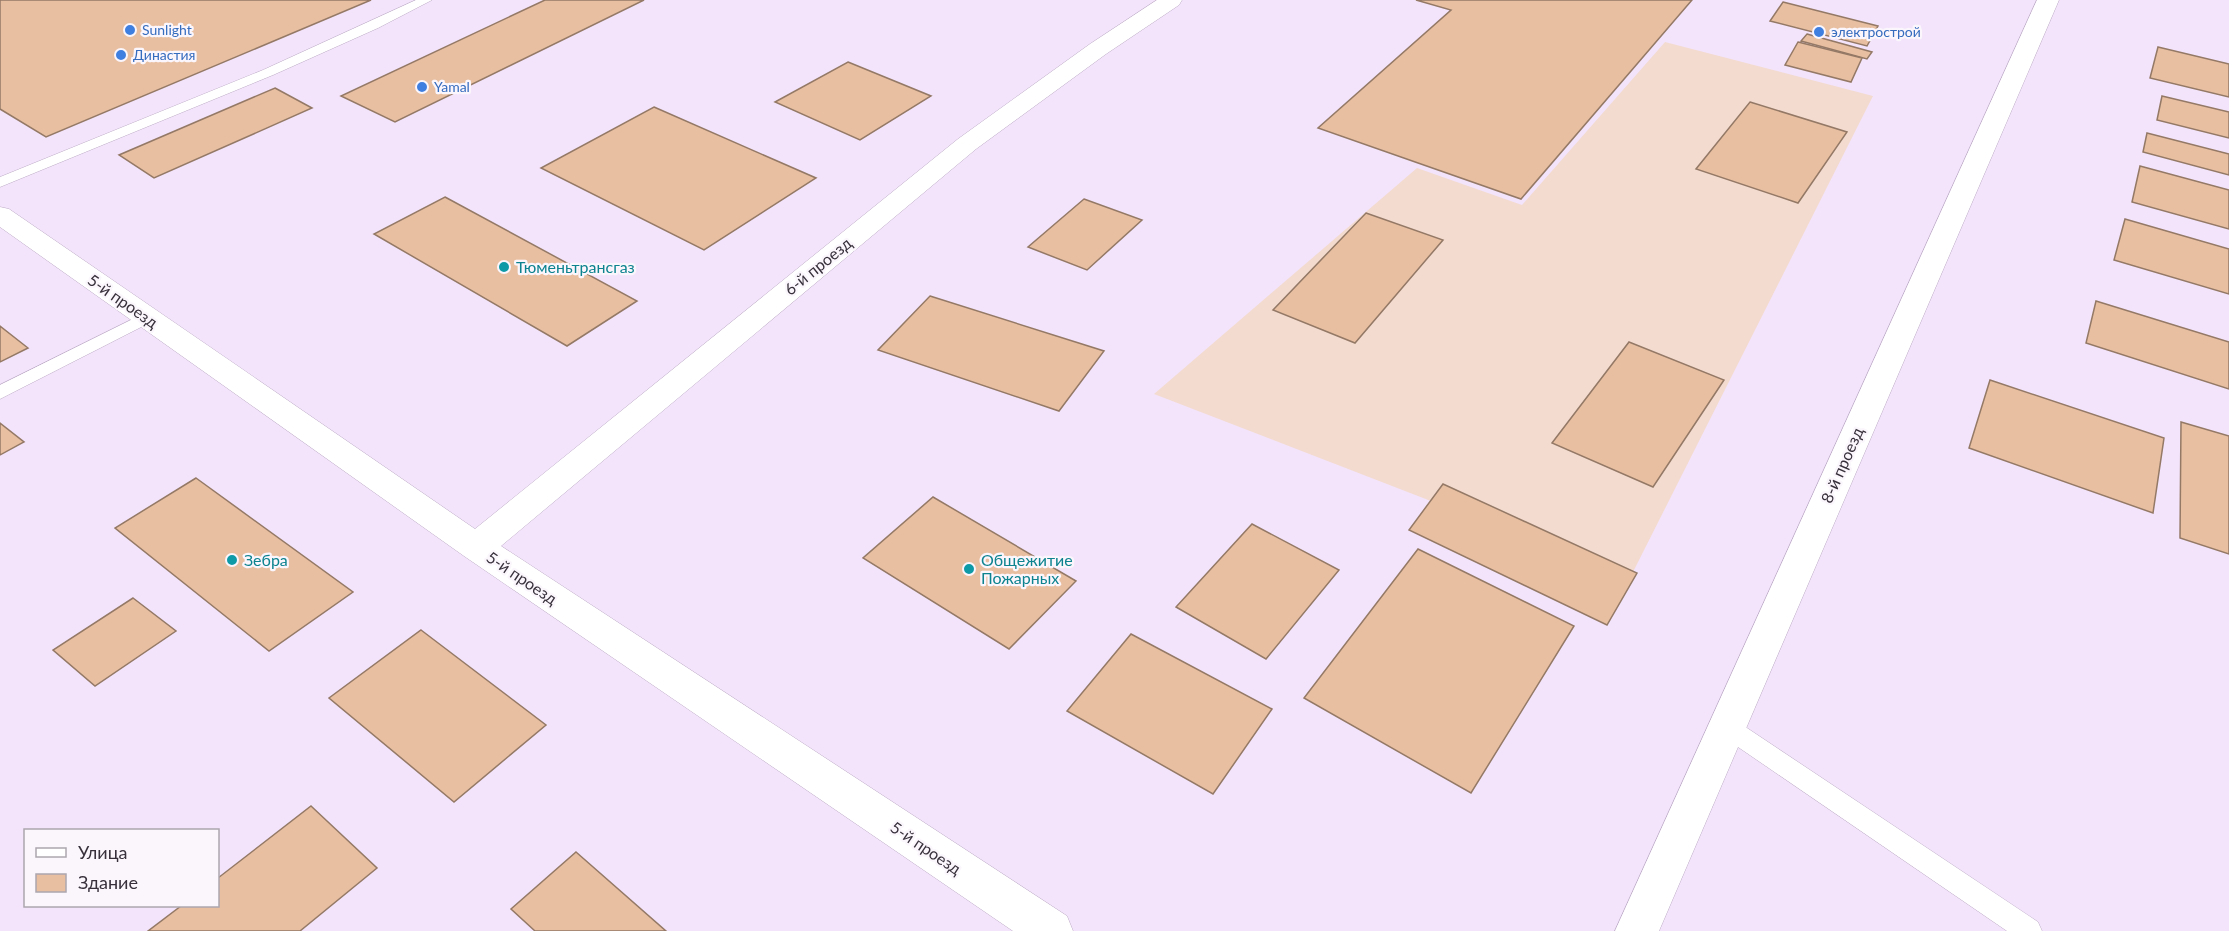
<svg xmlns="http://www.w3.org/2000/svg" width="2229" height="931" viewBox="0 0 2229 931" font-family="Lato,sans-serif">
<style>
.industrial{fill:#f3dbd0}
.building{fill:#e8bfa1;stroke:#947966;stroke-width:1.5}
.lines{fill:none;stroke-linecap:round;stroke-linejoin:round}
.lane-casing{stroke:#bcaac5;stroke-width:1}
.street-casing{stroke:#bcaac5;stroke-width:1}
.secondary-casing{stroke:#bcaac5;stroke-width:1}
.lane{fill:#fff;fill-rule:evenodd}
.street{fill:#fff;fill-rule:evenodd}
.secondary{fill:#fff;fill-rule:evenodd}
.shop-dot{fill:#3f7fe0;stroke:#faf6fc;stroke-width:2}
.culture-dot{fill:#0f9aa8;stroke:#faf6fc;stroke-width:2}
.labels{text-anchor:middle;stroke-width:4.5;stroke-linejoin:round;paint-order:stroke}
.far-shop-label{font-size:14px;fill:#366cbe;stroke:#faf6fc;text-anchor:start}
.street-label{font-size:16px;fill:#38313c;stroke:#faf6fc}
.culture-label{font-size:16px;fill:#0d838f;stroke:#faf6fc;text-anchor:start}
</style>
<rect width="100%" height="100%" fill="#f3e4fb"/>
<path class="industrial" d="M1665 42 1873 96 1630 578 1154 394 1417 168 1522 205Z"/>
<g class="building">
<path d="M0 0H371L46 137 0 109Z"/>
<path d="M545 0H644L395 122 341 96Z"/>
<path d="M1416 0H1692L1521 199 1318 128 1451 10Z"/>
<path d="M1783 2 1878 26 1867 46 1770 21Z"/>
<path d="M1807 34 1872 52 1867 59 1801 41Z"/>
<path d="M1798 42 1862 58 1851 82 1785 65Z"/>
<path d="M2158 47 2229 64V97L2150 78Z"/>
<path d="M848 62 931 96 860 140 775 102Z"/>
<path d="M275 88 312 108 154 178 119 155Z"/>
<path d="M2162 96 2229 112V138L2157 120Z"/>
<path d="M1750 102 1847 132 1798 203 1696 169Z"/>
<path d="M654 107 816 178 704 250 541 168Z"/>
<path d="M2147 133 2229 154V175L2143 152Z"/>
<path d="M2140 166 2229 190V229L2132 202Z"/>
<path d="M445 197 637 301 567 346 374 234Z"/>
<path d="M1084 199 1142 220 1087 270 1028 247Z"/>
<path d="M1366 213 1443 240 1355 343 1273 310Z"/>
<path d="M2125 219 2229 249V294L2114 260Z"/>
<path d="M930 296 1104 351 1059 411 878 350Z"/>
<path d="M2096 301 2229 342V389L2086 343Z"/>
<path d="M0 326 28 348 0 362Z"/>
<path d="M1629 342 1724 380 1653 487 1552 443Z"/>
<path d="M1990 380 2164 438 2153 513 1969 448Z"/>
<path d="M2181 422 2229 436V554L2180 538Z"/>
<path d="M0 423 24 442 0 455Z"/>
<path d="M196 478 353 592 269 651 115 528Z"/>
<path d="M1443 484 1637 573 1607 625 1409 530Z"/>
<path d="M933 497 1076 581 1009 649 863 558Z"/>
<path d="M1252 524 1339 570 1266 659 1176 607Z"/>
<path d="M1418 549 1574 626 1471 793 1304 698Z"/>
<path d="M133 598 176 631 95 686 53 650Z"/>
<path d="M421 630 546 725 454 802 329 698Z"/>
<path d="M1131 634 1272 709 1213 794 1067 711Z"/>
<path d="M311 806 377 868 300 931H148L181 906H218V878Z"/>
<path d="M576 852 666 931H535L511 909Z"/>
</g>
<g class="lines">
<g class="lane-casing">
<g id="lane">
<path d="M416 0H432L378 28 273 75 0 187V177L263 70Z"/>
<path d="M147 312 153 313 156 317 153 321 0 399V385Z"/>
<path d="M1727 717 1735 720 2038 922 2042 931H2007L1719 734 1715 727 1719 720Z"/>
</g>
</g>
<g class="street-casing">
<path id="street" d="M1157 0H1182L1179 5 1106 54 976 149 501 546 1067 916 1073 931H1013L464 556 0 227V207L9 209 475 529 958 139 1090 44Z"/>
</g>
<g class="secondary-casing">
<path id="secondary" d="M2037 0H2059L1659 931H1615Z"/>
</g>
<use href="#lane" class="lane"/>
<use href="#street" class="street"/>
<use href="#secondary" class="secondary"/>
</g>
<g class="shop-dot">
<circle cx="130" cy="30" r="6"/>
<circle cx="1819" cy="32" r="6"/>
<circle cx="121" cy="55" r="6"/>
<circle cx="422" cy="87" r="6"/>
</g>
<g class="culture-dot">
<circle cx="504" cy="267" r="6"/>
<circle cx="232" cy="560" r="6"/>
<circle cx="969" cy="569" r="6"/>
</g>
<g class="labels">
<g class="far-shop-label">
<text x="142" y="35">Sunlight</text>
<text x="1831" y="37">электрострой</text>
<text x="133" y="60">Династия</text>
<text x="434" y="92">Yamal</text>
</g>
<g class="street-label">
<text transform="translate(818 266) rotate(-39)" y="6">6-й проезд</text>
<text transform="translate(123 301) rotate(35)" y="6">5-й проезд</text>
<text transform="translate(1842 465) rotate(-66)" y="6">8-й проезд</text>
<text transform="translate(522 578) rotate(34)" y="6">5-й проезд</text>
<text transform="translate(926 848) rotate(34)" y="6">5-й проезд</text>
</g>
<g class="culture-label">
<text x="516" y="273">Тюменьтрансгаз</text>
<text x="244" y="566">Зебра</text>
<text x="981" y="566">Общежитие<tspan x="981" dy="18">Пожарных</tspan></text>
</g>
</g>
<rect x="24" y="829" width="195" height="78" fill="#faf6fc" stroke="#aca7af" stroke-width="1.5"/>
<rect x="36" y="848" width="30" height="9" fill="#ffffff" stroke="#aca7af" stroke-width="1.5"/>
<text x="78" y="859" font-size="18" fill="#38313c">Улица</text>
<rect x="36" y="874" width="30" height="18" fill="#e8bfa1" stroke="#aca7af" stroke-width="1.5"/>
<text x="78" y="889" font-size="18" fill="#38313c">Здание</text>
</svg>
